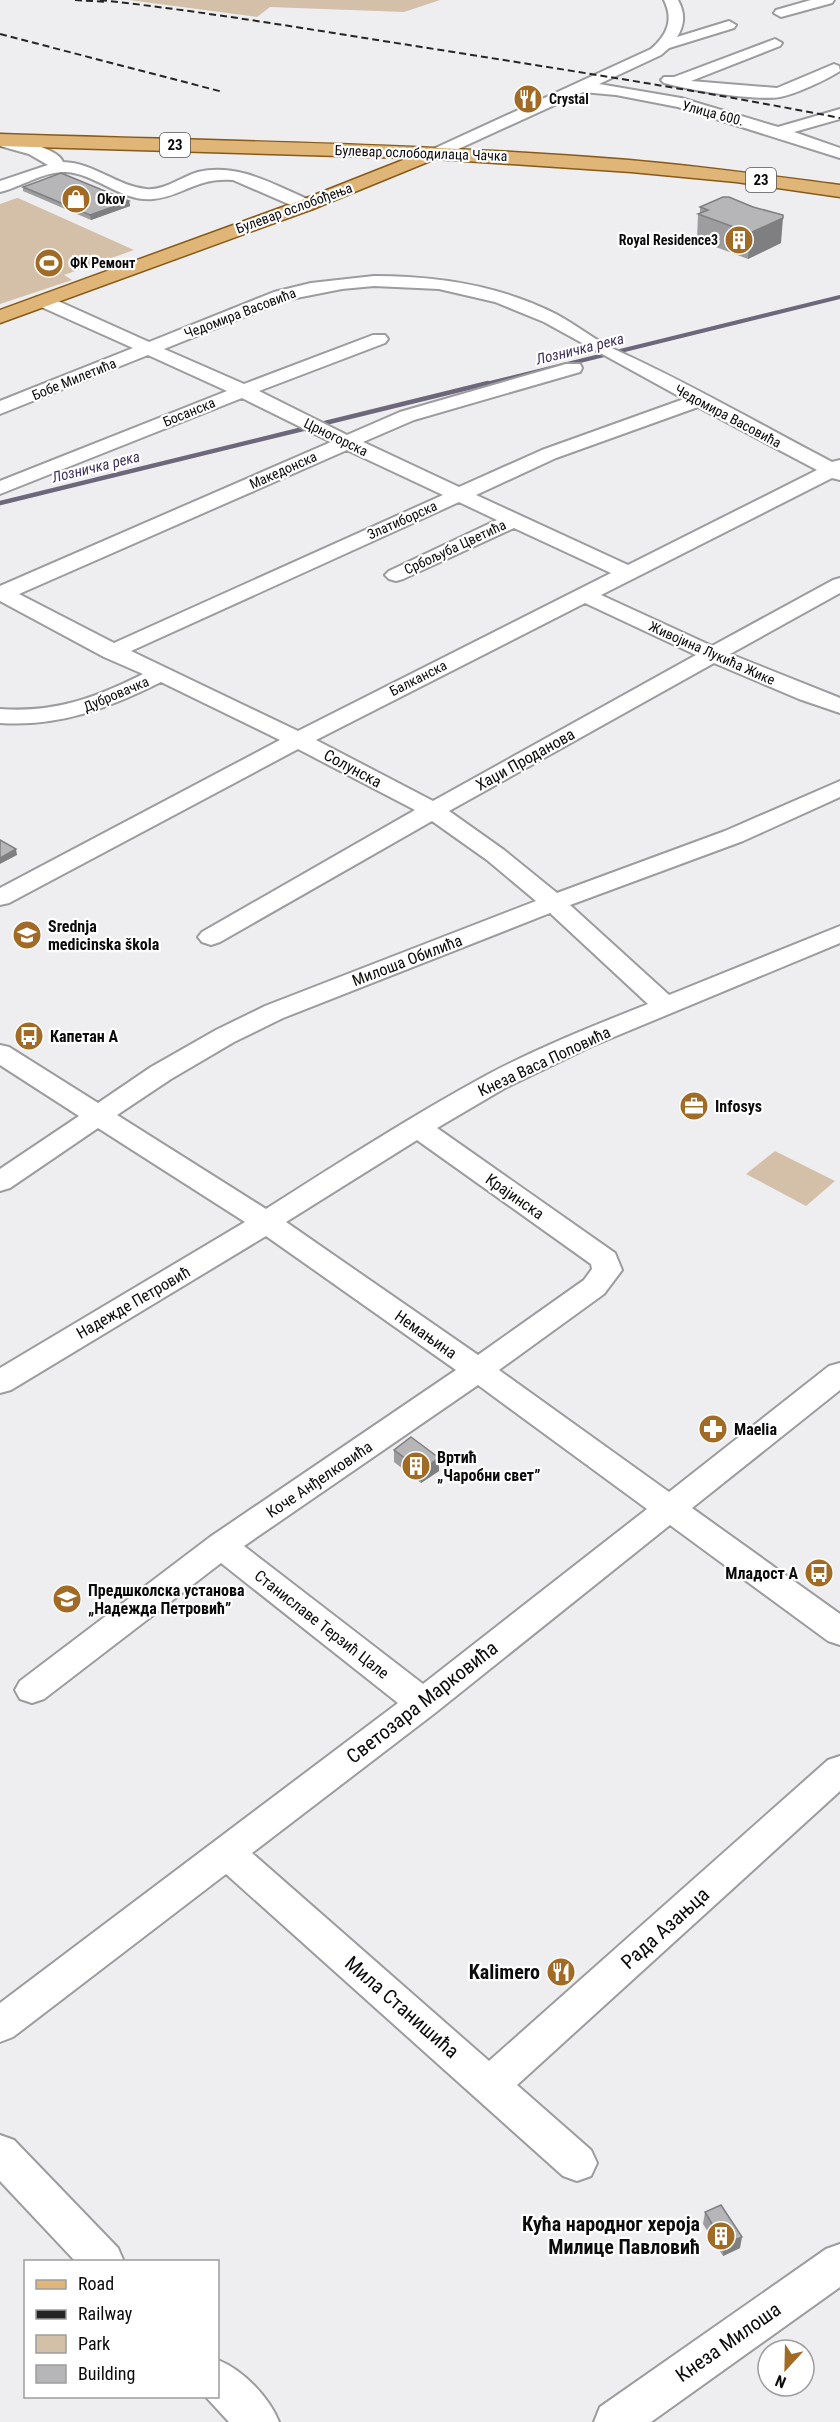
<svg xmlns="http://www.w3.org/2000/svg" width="840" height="2422" viewBox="0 0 840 2422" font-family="'Roboto Condensed',sans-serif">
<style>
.green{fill:#d4bfa8}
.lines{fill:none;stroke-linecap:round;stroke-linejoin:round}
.stream-far1{stroke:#6d677b;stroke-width:4}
.stream{stroke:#6d677b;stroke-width:4.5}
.minor-casing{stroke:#9c9b9e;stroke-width:4}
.major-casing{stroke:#885a18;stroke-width:3}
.minor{fill:#fff;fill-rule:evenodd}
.major{fill:#e0b578;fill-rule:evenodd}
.rail{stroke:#252526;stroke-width:2;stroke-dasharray:7 4;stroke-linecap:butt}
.wall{fill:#9d9c9e}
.shaded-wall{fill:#7f7f81}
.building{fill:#b6b5b8;stroke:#7f7f81;stroke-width:1.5}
.labels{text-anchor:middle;stroke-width:4.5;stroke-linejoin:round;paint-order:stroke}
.far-poi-label{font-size:14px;font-weight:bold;fill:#0b0b0c;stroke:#fff;text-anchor:start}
.far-street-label{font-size:14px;fill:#0b0b0c;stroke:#fff}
.shield{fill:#fff;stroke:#545455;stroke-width:1.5}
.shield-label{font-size:15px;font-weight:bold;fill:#0b0b0c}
.far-water-label{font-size:15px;font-style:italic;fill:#40325b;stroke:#fff}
.street-label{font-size:16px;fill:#0b0b0c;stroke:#fff}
.poi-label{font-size:16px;font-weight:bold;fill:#0b0b0c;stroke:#fff;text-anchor:start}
.near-street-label{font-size:20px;fill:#0b0b0c;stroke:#fff}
.near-poi-label{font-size:20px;font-weight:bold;fill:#0b0b0c;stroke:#fff;text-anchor:end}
</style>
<rect width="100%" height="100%" fill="#eeedf0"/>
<g class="green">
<path d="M129 0H440L404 12 270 7 257 17Z"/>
<path d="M17 198H18L134 250 64 275 72 280 0 304V204Z"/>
<path d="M775 1151 835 1181 806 1206 746 1174Z"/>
</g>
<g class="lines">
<path class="stream-far1" d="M482 385 840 297"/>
<g class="stream">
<path d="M325 423 488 383"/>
<path d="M0 503 303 429"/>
</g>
<g class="minor-casing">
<g id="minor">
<path d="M664 0H678C685 13 685 24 677 37L729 21 736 25 734 28 669 48 661 55 599 84 681 98 778 127 840 109V119L794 132 840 148V158L678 107 616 95 583 92 443 156H431L429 153 431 150 651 49C667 35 674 20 664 0Z"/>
<path d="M811 0H834L832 3 781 17 774 13 776 10Z"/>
<path d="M775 39 782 43 780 46 691 81 777 88 834 64 839 66 840 71C826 80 796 94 780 97 754 101 690 90 664 83L661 80 664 77H674Z"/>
<path d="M0 136C16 140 57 147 63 162 94 163 117 186 146 189 164 191 181 177 198 172 238 162 276 186 312 201L314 205 312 209H300L233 180C196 177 184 196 153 199 121 202 97 174 66 172 44 171 21 187 0 192V181L48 165 29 154 0 146Z"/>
<path d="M374 276C437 276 499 285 556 314 577 325 597 342 618 351 691 384 761 425 832 462L840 460V480L832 478 601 595 712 646 833 580 840 578V593L730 654 840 698V713L799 699 714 663 449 811 504 850 557 893 725 831 840 781V797L743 841 570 905 669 995 840 926V943L592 1046 505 1088 437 1128 615 1253 622 1270 604 1294 499 1370 669 1492 829 1366 840 1363V1390L692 1508 840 1614V1645L828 1641 670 1525 435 1713 252 1853 489 2061 828 1760 840 1756V1791L517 2085 591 2150 597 2163 591 2176 577 2181 563 2176 226 1874 13 2037 0 2042V2003L398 1703 221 1563 44 1699 32 1703 20 1699 15 1690 20 1681 210 1537 456 1370 266 1236 11 1390 0 1393V1368L245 1222 98 1128 10 1188 0 1191V1169L79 1116 0 1065V1045L9 1047 98 1103 151 1067 216 1030 265 1006 536 901 487 860 432 821 220 942 211 945 202 942 198 937 202 932 415 810 298 749 9 903 0 905V888L280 740 161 682C109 708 59 727 0 723V709C55 713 95 698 143 674L104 657 0 601V586L331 442 242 398 0 494V481L227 391 148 355 0 414V401L133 348 37 305 34 301 37 297H49L149 342 274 292 311 283ZM374 286 439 289 495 302 544 322 684 399 542 450 459 487 363 442 414 420 580 372 582 368 580 364H566L400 412 347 435 259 391 385 343 388 339 385 335H373L244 384 164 349 286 300 342 289ZM698 407 817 470 628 565 476 495 556 458ZM347 450 443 495 114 643 19 594ZM459 502 497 520 389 571 385 575 389 579 396 581 403 579 514 528 611 573 298 731 131 651ZM585 603 696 655 433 801 316 740ZM550 913 648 1004C593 1026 537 1048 485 1076 410 1117 338 1163 266 1209L117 1115 171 1079 234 1042 283 1018ZM417 1140 591 1264 592 1269 584 1280 478 1355 286 1222ZM478 1385 647 1509 423 1684 244 1546Z"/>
<path d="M0 2135 14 2140 118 2248 124 2262H76L0 2181Z"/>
<path d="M840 2244V2287L651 2422H594L600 2407 826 2249Z"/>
<path d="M218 2360C243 2370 269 2397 279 2422H229L205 2396H218Z"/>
</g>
</g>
<g class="major-casing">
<path id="major" d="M0 134C210 141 420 143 629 160 699 166 770 176 840 185V197L736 182 631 172 435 159 313 209 0 323V310L299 201 408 158 0 146Z"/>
</g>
<use href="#minor" class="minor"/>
<use href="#major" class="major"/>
<g class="rail">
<path d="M75 0 108 2"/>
<path d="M100 0C210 12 319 31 428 48 566 70 703 91 840 118"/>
<path d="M0 34 223 92"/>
</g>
</g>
<g class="wall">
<path d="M23 187 129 201 130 206 91 220 23 191Z"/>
<path d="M723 197 781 243 748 259 697 240 698 214 700 213V207Z"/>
<path d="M394 1450 439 1471 421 1483 394 1462Z"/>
<path d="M705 2212 740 2248 723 2256 703 2224Z"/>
</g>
<g class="shaded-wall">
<path d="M129 201 130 206 91 220 90 215Z"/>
<path d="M783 218 781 243 748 259 750 233Z"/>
<path d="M16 849 17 855 0 864V858Z"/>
<path d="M439 1458V1471L421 1483V1470Z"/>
<path d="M742 2237 740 2248 723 2256 724 2244Z"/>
</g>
<g class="building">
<path d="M61 173 129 201 90 215 23 187Z"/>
<path d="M723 197H729L753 207 783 215V218L750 233 698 214 708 210 700 207Z"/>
<path d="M0 840 16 849 0 858Z"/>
<path d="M411 1437 439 1458 421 1470 394 1450Z"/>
<path d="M721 2205 742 2237 724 2244 705 2212Z"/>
</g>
<defs>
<g id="restaurant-disc" transform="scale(1.5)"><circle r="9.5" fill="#a16b25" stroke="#fff"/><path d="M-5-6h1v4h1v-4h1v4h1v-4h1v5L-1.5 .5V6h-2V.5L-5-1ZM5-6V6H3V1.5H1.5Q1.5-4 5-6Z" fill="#fff"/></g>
<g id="shop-disc" transform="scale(1.5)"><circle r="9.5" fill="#a16b25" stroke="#fff"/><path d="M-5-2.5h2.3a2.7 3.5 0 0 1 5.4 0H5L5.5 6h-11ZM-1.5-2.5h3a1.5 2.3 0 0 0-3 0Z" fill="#fff"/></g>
<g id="building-disc" transform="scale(1.5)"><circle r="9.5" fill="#a16b25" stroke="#fff"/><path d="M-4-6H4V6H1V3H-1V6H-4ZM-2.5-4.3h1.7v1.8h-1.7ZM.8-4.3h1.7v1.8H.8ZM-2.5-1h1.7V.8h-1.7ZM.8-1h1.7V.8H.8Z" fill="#fff"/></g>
<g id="stadium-disc" transform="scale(1.5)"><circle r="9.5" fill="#a16b25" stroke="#fff"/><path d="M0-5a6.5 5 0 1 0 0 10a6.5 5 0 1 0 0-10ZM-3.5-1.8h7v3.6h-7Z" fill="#fff"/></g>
<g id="school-disc" transform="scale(1.5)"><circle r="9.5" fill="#a16b25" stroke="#fff"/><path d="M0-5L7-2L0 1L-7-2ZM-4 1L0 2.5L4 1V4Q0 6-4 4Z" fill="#fff"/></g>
<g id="bus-disc" transform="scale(1.5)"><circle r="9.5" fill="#a16b25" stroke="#fff"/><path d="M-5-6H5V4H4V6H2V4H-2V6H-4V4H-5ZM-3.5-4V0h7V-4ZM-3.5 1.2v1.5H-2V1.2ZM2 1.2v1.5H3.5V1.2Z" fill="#fff"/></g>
<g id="office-disc" transform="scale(1.5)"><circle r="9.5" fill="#a16b25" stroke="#fff"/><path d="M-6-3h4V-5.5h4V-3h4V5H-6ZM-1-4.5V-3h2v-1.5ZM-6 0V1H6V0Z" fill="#fff"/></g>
<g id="pharmacy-disc" transform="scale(1.5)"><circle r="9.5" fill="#a16b25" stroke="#fff"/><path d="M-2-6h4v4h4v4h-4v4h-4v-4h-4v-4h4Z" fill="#fff"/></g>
</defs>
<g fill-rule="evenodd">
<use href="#restaurant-disc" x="528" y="99"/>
<use href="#shop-disc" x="76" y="199"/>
<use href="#building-disc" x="739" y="240"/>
<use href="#stadium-disc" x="49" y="263"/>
<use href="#school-disc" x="27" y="935"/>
<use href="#bus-disc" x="29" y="1036"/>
<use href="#office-disc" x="694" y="1106"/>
<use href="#pharmacy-disc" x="713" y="1429"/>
<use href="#building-disc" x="416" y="1466"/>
<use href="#bus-disc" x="819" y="1573"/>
<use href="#school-disc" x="67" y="1599"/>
<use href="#restaurant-disc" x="561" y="1972"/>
<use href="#building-disc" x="721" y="2236"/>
</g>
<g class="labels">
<g class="far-poi-label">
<text x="549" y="104">Crystal</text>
<text x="97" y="204">Okov</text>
<text x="718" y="245" text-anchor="end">Royal Residence3</text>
<text x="70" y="268">ФК Ремонт</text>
</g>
<g class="far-street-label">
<text transform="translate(713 113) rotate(15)" y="5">Улица 600.</text>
<text transform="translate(421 153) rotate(2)" y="5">Булевар ослободилаца Чачка</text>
<text transform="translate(294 208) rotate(-20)" y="5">Булевар ослобођења</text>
<text transform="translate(240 313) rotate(-21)" y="5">Чедомира Васовића</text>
<text transform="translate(74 379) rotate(-22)" y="5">Бобе Милетића</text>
<text transform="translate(189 412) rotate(-22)" y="5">Босанска</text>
<text transform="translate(728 416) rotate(28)" y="5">Чедомира Васовића</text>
<text transform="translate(336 437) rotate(26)" y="5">Црногорска</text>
<text transform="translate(283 470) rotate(-24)" y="5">Македонска</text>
<text transform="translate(402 520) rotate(-24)" y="5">Златиборска</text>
<text transform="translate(455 547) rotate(-25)" y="5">Србољуба Цветића</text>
<text transform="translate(712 653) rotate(24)" y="5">Живојина Лукића Жике</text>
<text transform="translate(418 678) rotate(-27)" y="5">Балканска</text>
<text transform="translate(116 694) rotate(-23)" y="5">Дубровачка</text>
</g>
<g class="shield">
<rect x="160" y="133" width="30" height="24" rx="4.5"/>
<rect x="746" y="168" width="30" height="24" rx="4.5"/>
</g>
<g class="shield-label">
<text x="175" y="150">23</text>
<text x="761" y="185">23</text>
</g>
<g class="far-water-label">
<text transform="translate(580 349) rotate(-14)" y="5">Лозничка река</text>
<text transform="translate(96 467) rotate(-14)" y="5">Лозничка река</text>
</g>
<g class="street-label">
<text transform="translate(525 759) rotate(-29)" y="6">Хаџи Проданова</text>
<text transform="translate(353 768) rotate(28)" y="6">Солунска</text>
<text transform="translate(407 960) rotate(-21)" y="6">Милоша Обилића</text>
<text transform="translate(544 1061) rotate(-25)" y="6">Кнеза Васа Поповића</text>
<text transform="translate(515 1196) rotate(35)" y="6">Крајинска</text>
<text transform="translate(133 1302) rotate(-30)" y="6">Надежде Петровић</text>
<text transform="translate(426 1334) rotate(35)" y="6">Немањина</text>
<text transform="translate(319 1479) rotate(-34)" y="6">Коче Анђелковића</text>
<text transform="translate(322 1624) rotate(38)" y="6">Станиславе Терзић Цале</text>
</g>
<g class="poi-label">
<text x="48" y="932">Srednja<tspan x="48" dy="18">medicinska škola</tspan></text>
<text x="50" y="1042">Капетан А</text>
<text x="715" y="1112">Infosys</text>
<text x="734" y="1435">Maelia</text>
<text x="437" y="1463">Вртић<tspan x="437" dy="18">„Чаробни свет”</tspan></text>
<text x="798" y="1579" text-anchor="end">Младост А</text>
<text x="88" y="1596">Предшколска установа<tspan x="88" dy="18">„Надежда Петровић”</tspan></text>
</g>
<g class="near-street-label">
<text transform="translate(422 1702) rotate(-38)" y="7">Светозара Марковића</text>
<text transform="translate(665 1928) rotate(-42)" y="7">Рада Азањца</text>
<text transform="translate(402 2007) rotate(41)" y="7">Мила Станишића</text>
<text transform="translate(728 2342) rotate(-35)" y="7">Кнеза Милоша</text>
</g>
<g class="near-poi-label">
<text x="540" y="1979">Kalimero</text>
<text x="700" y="2231">Кућа народног хероја<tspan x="700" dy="23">Милице Павловић</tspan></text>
</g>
</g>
<rect x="24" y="2260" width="195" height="138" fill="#ffffff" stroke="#9d9d9e" stroke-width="1.5"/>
<rect x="36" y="2280" width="30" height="9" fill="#e0b578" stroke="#9d9d9e" stroke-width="1.5"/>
<text x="78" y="2290" font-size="18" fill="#0b0b0c">Road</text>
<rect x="36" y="2310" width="30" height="9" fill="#252526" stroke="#9d9d9e" stroke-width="1.5"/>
<text x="78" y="2320" font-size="18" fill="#0b0b0c">Railway</text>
<rect x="36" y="2335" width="30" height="18" fill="#d4bfa8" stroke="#9d9d9e" stroke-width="1.5"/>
<text x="78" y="2350" font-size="18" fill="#0b0b0c">Park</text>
<rect x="36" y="2365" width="30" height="18" fill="#b6b5b8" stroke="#9d9d9e" stroke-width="1.5"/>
<text x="78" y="2380" font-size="18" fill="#0b0b0c">Building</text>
<g transform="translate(786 2368) rotate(202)"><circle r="28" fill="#ffffff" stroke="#9d9d9e" stroke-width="1.5"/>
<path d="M0-4.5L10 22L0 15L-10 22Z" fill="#a16b25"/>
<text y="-9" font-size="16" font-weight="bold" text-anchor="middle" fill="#0b0b0c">N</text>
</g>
</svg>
